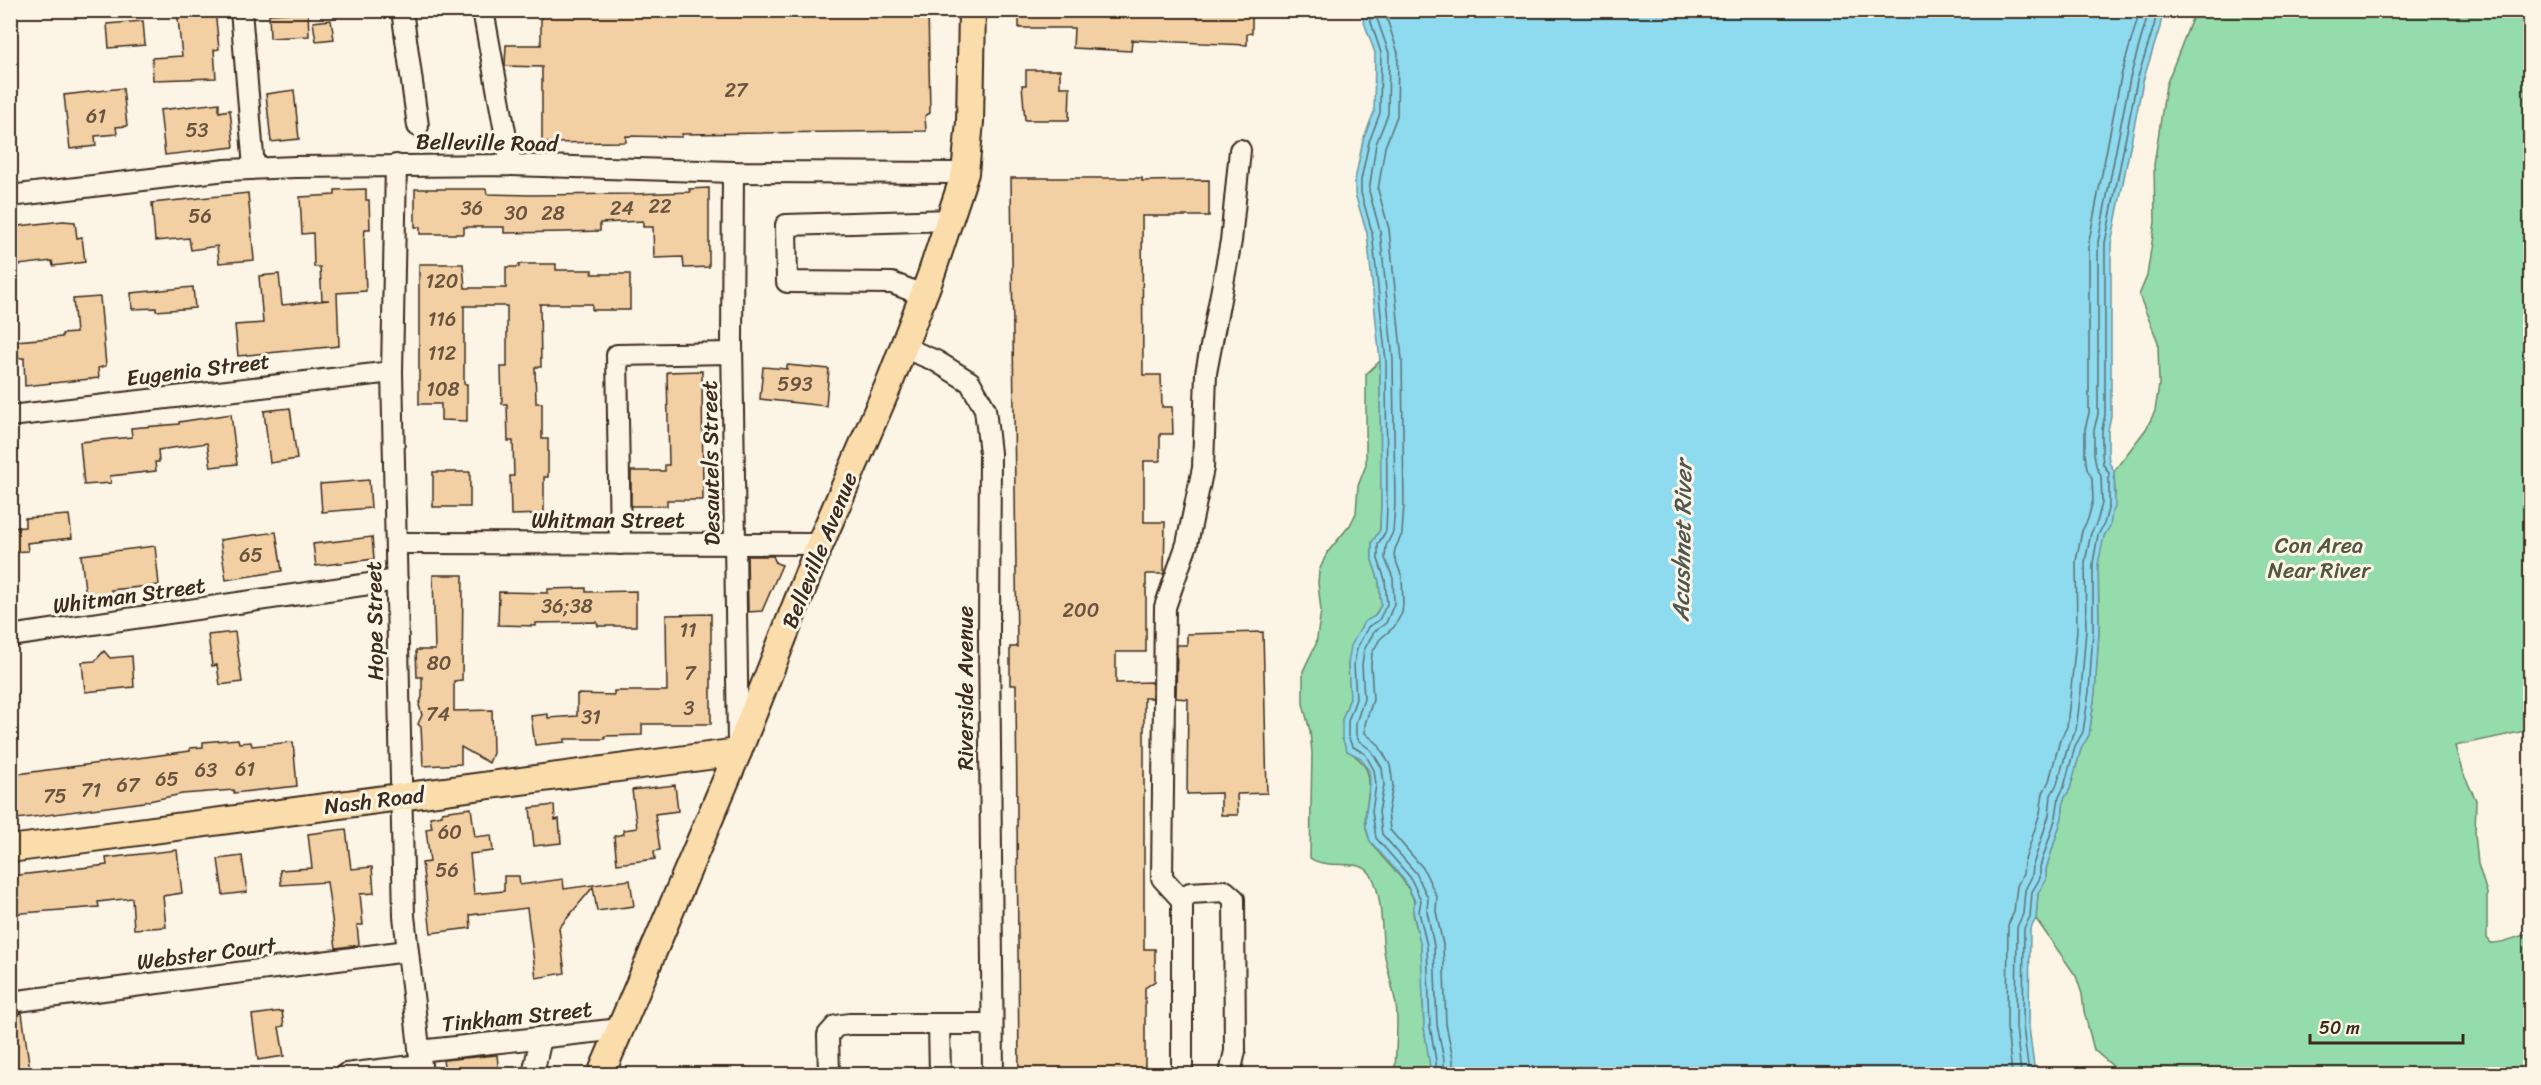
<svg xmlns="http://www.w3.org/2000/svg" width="2541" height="1085" viewBox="0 0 2541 1085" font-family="Sriracha,sans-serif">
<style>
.green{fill:#94dcab;stroke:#688364;stroke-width:1.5}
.water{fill:#8edaef;stroke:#6d949b;stroke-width:1.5}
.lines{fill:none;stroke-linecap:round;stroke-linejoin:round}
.shore{stroke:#5c7072;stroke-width:1.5}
.building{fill:#f2d0a3;stroke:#3b2a1e;stroke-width:1.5}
.minor-casing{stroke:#3b2a1e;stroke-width:24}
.major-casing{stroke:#3b2a1e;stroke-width:30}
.minor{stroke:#fcf5e5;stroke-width:20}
.major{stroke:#fbddab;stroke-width:26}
.labels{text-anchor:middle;stroke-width:6;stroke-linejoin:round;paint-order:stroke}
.number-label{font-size:20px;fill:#69543f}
.street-label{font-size:22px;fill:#3b2a1e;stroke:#fcf5e5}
.park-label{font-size:22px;fill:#515641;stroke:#fcf5e5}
.water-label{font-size:24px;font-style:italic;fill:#505652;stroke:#fcf5e5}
</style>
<rect width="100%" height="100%" fill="#fcf5e5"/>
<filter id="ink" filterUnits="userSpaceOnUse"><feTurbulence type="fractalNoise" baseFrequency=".0167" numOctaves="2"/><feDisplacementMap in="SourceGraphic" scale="12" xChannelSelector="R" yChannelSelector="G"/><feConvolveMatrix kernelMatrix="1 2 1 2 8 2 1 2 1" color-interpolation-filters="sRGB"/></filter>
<g filter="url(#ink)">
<g class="green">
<path d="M2195 11H2530V730L2455 746 2462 771 2476 800 2475 834 2478 864 2487 893V938L2491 943C2503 944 2518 936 2530 933V1074H2122L2094 1050 2084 1011 2082 994 2076 976 2036 919 2038 893 2046 880V869L2062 817 2064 799 2070 789 2081 748 2089 735 2095 693 2099 631 2098 553 2115 495 2114 471 2146 429 2155 411 2159 385 2158 342 2139 295 2147 276 2155 222 2154 165 2166 85Z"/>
<path d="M1380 361 1381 503 1380 530 1372 543V560L1379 581 1381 605 1348 664 1350 698 1342 720 1347 750C1391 776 1353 806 1370 840 1380 860 1403 873 1413 898 1415 903 1413 906 1413 912 1414 923 1420 935 1421 947 1424 973 1422 999 1424 1025 1425 1042 1431 1057 1431 1074H1395C1395 1052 1399 1027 1396 1005 1393 987 1387 969 1384 951 1381 930 1383 885 1367 870 1354 859 1327 870 1310 858L1312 753 1310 731 1303 704V671L1316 644 1321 611 1318 583 1319 571 1327 553 1350 525 1356 513 1358 486 1366 465V374Z"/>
</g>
<path class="water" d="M1360 11H2163L2160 27 2143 81 2111 244V416L2108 430V452L2109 462 2114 471 2115 507 2112 513 2110 526 2104 536 2098 564 2099 631 2095 693 2089 735 2081 749 2070 789 2064 799 2062 818 2046 869V880L2038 893 2036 919 2030 929 2029 1027 2035 1074H1431L1424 1027 1421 947 1413 911 1415 901 1405 881 1370 841 1366 827V811L1370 785 1369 771 1361 758 1347 751 1342 738V720L1350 698 1348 664 1351 646 1364 622 1375 616 1381 605 1379 581 1372 560V542L1380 530 1381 503 1380 361 1367 233 1355 194V180L1363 140 1374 112 1375 53Z"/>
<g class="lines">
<g class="shore">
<path d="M1367 10 1381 53 1380 113 1369 142 1361 180V193L1372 232 1386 361 1387 503 1386 531 1378 544V559L1385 580 1387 604 1379 620 1368 627 1357 648 1354 664 1356 699 1348 721V736L1352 746 1365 754 1374 770 1376 785 1372 811 1376 838 1410 877 1421 900 1419 912 1427 946 1430 1026 1436 1061V1074"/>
<path d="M1374 10 1389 53 1388 114 1376 144 1369 191 1380 231 1393 360 1395 504 1393 532 1386 546 1385 558 1393 578 1394 604 1386 623 1374 632 1364 650 1362 665 1364 699 1356 723V735L1359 741 1371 750 1382 768 1384 785 1379 812 1382 834 1416 873 1428 898 1427 911 1434 946 1437 1025 1444 1060V1074"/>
<path d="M1384 10 1398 53 1397 116 1385 147 1378 190 1389 229 1402 360 1404 504 1402 534 1395 549 1394 556 1402 577 1403 604 1402 613 1394 627 1380 639 1372 653 1371 665 1373 700 1365 724V733L1378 744 1390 765 1393 785 1388 812 1390 830 1423 868 1437 897 1436 911 1443 945 1446 1024 1453 1059V1074"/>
<path d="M2012 1074 2007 1028 2008 925 2014 912 2017 886 2023 874 2024 863 2040 813 2043 793 2049 781 2060 740 2067 727 2077 630 2076 561 2082 531 2088 519 2093 500 2092 478 2087 469 2085 454V429L2089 413V241L2121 76 2140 10"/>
<path d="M2021 1074 2016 1027 2017 927 2023 914 2025 890 2032 876 2033 865 2049 815 2051 795 2057 784 2069 743 2076 730 2081 691 2086 630 2085 562 2091 533 2097 522 2102 503 2101 476 2096 466 2094 453V430L2098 414V242L2130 78 2149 10"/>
<path d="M2029 1074 2023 1027 2024 928 2030 917 2032 892 2040 878V867L2056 817 2059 797 2064 787 2075 746 2083 732 2089 692 2093 631V563L2098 535 2104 524 2109 505V473L2103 464 2102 453V430L2105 415V243L2137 80 2154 26 2157 10"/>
</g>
</g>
<g class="building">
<path d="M177 10H215L219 49 214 50 216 78 153 80 152 58 182 56Z"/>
<path d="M541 10H928L930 113 925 116 926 131 682 134V137L626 136V142L542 143V67L505 66 506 45H541Z"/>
<path d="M1019 10H1252V33L1247 34V45L1132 40 1131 51 1073 48 1074 28H1019Z"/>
<path d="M308 12 309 36 270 38 269 14Z"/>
<path d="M331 20 334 39 316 41 313 22Z"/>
<path d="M143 21 145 45 109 48 107 24Z"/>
<path d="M1026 70H1060V87H1070L1069 120H1025L1022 85H1026Z"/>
<path d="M123 88 127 126 116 127 117 134 95 136 96 146 70 149 64 95Z"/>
<path d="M294 90 299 139 271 142 266 94Z"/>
<path d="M219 103V112L230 110 234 147 165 155 160 110Z"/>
<path d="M1011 178H1142V181L1209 180V216H1142L1143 375H1161L1162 407H1172L1173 434H1160V461H1144V522H1165L1164 574H1146V652H1116V683L1152 682V698H1144V949H1155V981L1145 988V1074H1019L1016 685H1010V647H1017Z"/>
<path d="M709 188V267L684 268 683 257 654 258 653 227H643V221L600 223V231L565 232 504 233V227H464V234H420V227H415V189H486L487 194 529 195 634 194 690 192 689 189Z"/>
<path d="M366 189V200H369L370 229H365L364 241 366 291 337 293 339 346 238 356 235 325 263 323 259 276 279 274 282 305 329 300H322L320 267H314L313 233 302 234 300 197 335 195V190Z"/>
<path d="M248 193 254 260 219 263 217 246 191 250 189 238 155 241 152 203Z"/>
<path d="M63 221 75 222 77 238 82 237 85 262 53 266 52 261 10 266V227Z"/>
<path d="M419 264H463L465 288H506V267H519V264H556V270H592V274H630V310H592V304H540L541 367H535L536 403H542V439H548V477H544V514L511 515 510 476H514L513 441H508L507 404H502L501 367H507V306H464V384H467V421L441 420V404H419Z"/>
<path d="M193 287 195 308 156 311V308L132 309 131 293Z"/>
<path d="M100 297 106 366 98 368 99 378 25 386 24 358H18L16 341 62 337V334L76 333 73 299Z"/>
<path d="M787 365 829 369 826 406 760 399 763 367 787 369Z"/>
<path d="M702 371 703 500H667V506H631V471H665V465H669L667 372Z"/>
<path d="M290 408 297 459 270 463 264 411Z"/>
<path d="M231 414 237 464 211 467 207 443 158 450 159 462H155L156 471 110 476 111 483 84 485 80 442 132 437 131 428 179 424V422Z"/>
<rect x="433" y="472" width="37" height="35"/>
<path d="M369 480 371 508 322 512 320 484Z"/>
<path d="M69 515 72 538 27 543 28 551 10 552V528L25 527V518Z"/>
<path d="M276 532 282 571 226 580 220 540Z"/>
<path d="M372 537 374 559 316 566 313 544Z"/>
<path d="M155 546 159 585 111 590V595L86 598 81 555Z"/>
<path d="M747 556H773L776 563 782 565 762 611 748 612Z"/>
<path d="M433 575H463L462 680 454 681V711L492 710 493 753 489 763 461 747V764L423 766 421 727 418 724 422 715 419 705 422 697V677H417L416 650H435Z"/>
<path d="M586 588V592L636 591V626H598L597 622 536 623V626L498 625 499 592 548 593V589Z"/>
<path d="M711 614V724H642V735L605 736V739H565V742L535 745 531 716 548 714V718L577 716V694L614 695V691H667L666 615Z"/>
<path d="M235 632 242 682 220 685 217 665 212 666 208 635Z"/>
<path d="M1263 632 1267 793 1237 794 1238 815H1221V793L1187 794 1188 699 1176 698 1177 645H1187V634Z"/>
<path d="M104 651 110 658 132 656 134 687 85 692 82 662 95 661Z"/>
<path d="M238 739 239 743 251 742 252 746 293 742 297 786 234 793V790L182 794 144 802 10 820V775L190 751V748L203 747V742Z"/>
<path d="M675 785 678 811 655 814 660 850 654 851 655 859 617 864 614 836 624 834 623 830 637 828 632 790Z"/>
<path d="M554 805 555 820 559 819 561 843 534 846 530 808Z"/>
<path d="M471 808 475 837 491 835 493 851 470 854 474 894 504 891V876H519L520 885 563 879 564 889 630 880 634 906 597 911 593 887 559 928 565 973 536 978 527 908 470 915 471 928 431 933 422 863 430 862 426 829 432 828 430 817 442 815V812Z"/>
<path d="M346 829 351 869 372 867 374 893 360 894 363 925H357L359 945 336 948 327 882 281 885 280 870 312 868 308 834Z"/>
<path d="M177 850 182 893 163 896 166 927 134 929 132 898 98 902 99 907 10 914V876L107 865 106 858Z"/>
<path d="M242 856 247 892 223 895 218 859Z"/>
<path d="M282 1011 284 1026 279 1027 284 1056 258 1060 252 1015Z"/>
<path d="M22 1013 30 1070 10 1073V1014Z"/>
<path d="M497 1055 499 1074H445L443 1060Z"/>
</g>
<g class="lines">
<g class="minor-casing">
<g id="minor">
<path d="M241 10 254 168"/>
<path d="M402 10 418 126"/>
<path d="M483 10 511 165"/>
<path d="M396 165 392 372 404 916 422 1074"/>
<path d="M733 172 732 342 738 743"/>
<path d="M10 196 226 170 295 167 511 165 733 172 965 173"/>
<path d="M923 295 892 283 787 282 786 225 950 220"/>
<path d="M903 347 936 361 970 382 985 409 990 453 989 634 993 1074"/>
<path d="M10 416 392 372"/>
<path d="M396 543 820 544"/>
<path d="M620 544 617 355 732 353"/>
<path d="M10 636 397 580"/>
<path d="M1182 900 1162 878 1165 607 1187 544 1203 468 1206 373 1231 241 1240 150"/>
<path d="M10 1002 407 951"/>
<path d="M939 1024 940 1074"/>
<path d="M419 1051 620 1029"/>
<path d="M346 1074 421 1065"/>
<path d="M533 1074 541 1038"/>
<path d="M829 1074 828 1035 836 1026 849 1024H992"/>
<path d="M1182 1074V900L1190 893 1225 891 1234 899 1235 1051 1230 1074"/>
</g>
</g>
<g class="major-casing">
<g id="major">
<path d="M10 849 738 752"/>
<path d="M601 1074 738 752 820 544 889 384 930 278 965 173 970 122 972 10"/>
</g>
</g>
<use href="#minor" class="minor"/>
<use href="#major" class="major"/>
</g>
</g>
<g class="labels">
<g class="number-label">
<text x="736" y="97">27</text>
<text x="96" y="123">61</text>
<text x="197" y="137">53</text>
<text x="660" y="213">22</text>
<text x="472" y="215">36</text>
<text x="622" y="215">24</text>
<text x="516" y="220">30</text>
<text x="553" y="220">28</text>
<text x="200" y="223">56</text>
<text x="442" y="288">120</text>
<text x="442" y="326">116</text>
<text x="442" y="360">112</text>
<text x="795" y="391">593</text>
<text x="443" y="396">108</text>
<text x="251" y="562">65</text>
<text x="567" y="613">36;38</text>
<text x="1081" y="617">200</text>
<text x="688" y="637">11</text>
<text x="439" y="670">80</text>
<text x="690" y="680">7</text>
<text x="689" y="715">3</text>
<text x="438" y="721">74</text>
<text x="591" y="724">31</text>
<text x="245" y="776">61</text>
<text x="206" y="777">63</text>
<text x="167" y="786">65</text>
<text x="128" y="792">67</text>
<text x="91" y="797">71</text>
<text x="55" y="803">75</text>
<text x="450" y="839">60</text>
<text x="447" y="877">56</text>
</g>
<g class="street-label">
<text transform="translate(487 142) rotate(1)" y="8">Belleville Road</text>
<text transform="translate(198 369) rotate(-7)" y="8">Eugenia Street</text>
<text transform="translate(710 463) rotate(-91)" y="8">Desautels Street</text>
<text x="608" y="528">Whitman Street</text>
<text transform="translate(819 550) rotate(-68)" y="8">Belleville Avenue</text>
<text transform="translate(129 595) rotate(-8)" y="8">Whitman Street</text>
<text transform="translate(374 621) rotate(-91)" y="8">Hope Street</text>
<text transform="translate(965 688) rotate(-90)" y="8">Riverside Avenue</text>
<text transform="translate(374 800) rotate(-7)" y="8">Nash Road</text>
<text transform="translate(206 953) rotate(-7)" y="8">Webster Court</text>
<text transform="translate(517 1016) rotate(-6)" y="8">Tinkham Street</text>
</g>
<g class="park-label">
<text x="2319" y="553">Con Area<tspan x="2319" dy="25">Near River</tspan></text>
</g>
<g class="water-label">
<text transform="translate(1682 541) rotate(-89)" y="8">Acushnet River</text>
</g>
</g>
<rect width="2541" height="1085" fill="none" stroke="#fcf5e5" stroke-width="36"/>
<rect x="18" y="18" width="2505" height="1049" fill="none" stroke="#3b2a1e" stroke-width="2" filter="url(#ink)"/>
<path d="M2310 1034v9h153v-9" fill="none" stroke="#3b2a1e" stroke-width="3"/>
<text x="2319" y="1034" font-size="18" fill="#3b2a1e" stroke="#fcf5e5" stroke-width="4.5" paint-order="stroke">50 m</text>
</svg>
